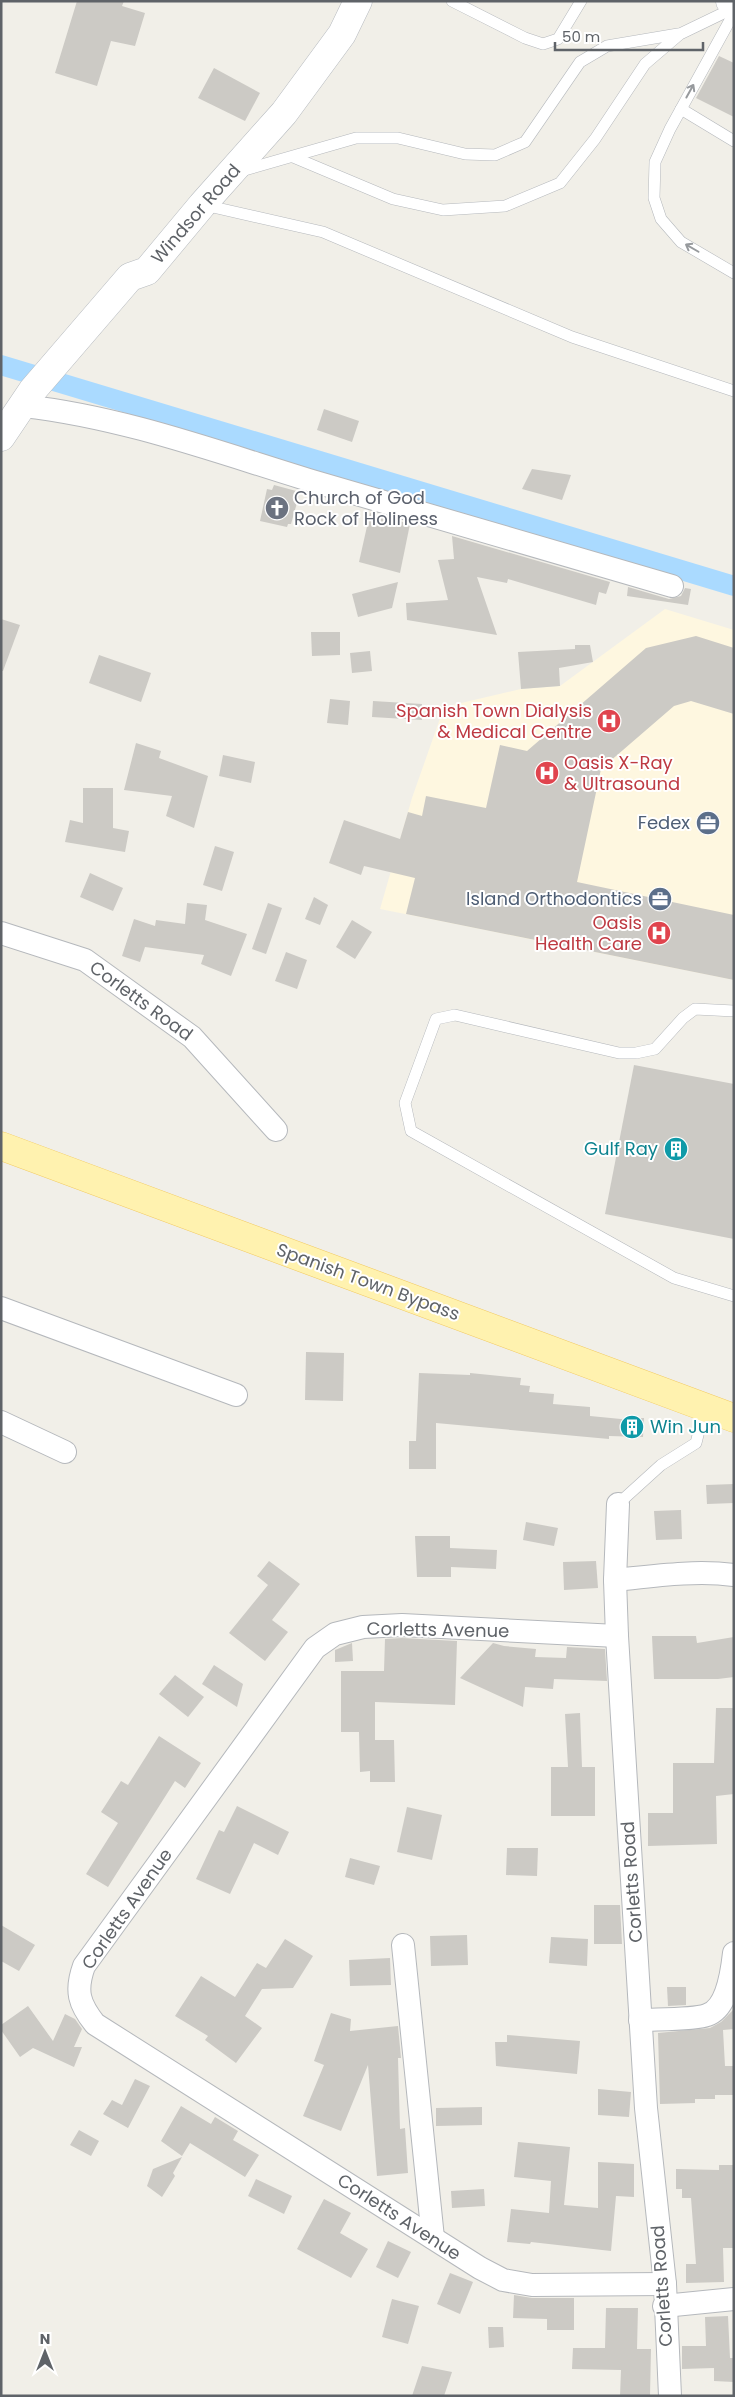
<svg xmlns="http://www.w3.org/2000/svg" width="735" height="2397" viewBox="0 0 735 2397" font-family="Poppins,sans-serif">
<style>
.commercial{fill:#fef7e0}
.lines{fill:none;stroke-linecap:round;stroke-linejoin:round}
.canal{stroke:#aadaff;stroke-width:20}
.building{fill:#cccac5}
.lane-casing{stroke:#b5b8bc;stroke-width:12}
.street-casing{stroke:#b5b8bc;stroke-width:24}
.secondary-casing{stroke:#b6babf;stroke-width:29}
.primary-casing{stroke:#f2c960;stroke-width:29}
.lane{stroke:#fff;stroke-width:11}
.street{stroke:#fff;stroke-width:22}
.secondary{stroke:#fff;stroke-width:28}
.primary{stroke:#fff2af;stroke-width:28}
.oneway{stroke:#979a9d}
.labels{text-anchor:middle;stroke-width:4;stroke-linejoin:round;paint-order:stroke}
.street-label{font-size:18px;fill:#5f6368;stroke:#fff}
.worship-label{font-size:18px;fill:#5b616d;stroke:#fff;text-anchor:start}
.health-label{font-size:18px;fill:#be3a42;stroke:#fff;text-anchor:end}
.service-label{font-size:18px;fill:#4e5e75;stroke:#fff;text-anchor:end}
.culture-label{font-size:18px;fill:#0d838f;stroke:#fff;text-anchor:end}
</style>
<rect width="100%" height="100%" fill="#f1efe8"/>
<path class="commercial" d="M665 609 734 630V980L380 909 412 798 444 707 521 689 560 686Z"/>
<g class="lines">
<path class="canal" d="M1 365 734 586"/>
</g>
<g class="building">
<path d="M77 1H124L122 6 145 13 135 46 111 41 97 86 55 73Z"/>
<path d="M719 56 734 63V117L696 98Z"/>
<path d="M214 68 260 93 245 121 198 98Z"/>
<path d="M324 409 359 421 352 442 317 430Z"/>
<path d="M532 469 571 475 562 500 522 489Z"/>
<path d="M274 485 300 492 291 524H288L287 527 260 521 267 489 272 490Z"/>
<path d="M370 513 410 524 400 573 359 562Z"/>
<path d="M452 536 610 582 606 594 599 592 596 605 508 579 507 583 477 577 497 635 407 620 406 603 448 600 438 560 454 559Z"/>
<path d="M398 582 392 608 358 617 352 594Z"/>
<path d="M628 587 669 599 681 596 685 588 691 589 688 605 627 596Z"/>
<path d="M1 619 20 625 3 671H1Z"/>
<path d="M311 632H340V655L312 656Z"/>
<path d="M696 636 734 648V714L691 701 674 706 601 769 577 882 734 915V980L406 914 415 878 364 866 361 875 329 863 344 820 400 839 408 812 422 816 426 796 486 808 500 745 527 751 646 648Z"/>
<path d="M575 645H590L593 662 559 668 560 686 521 689 518 652 575 649Z"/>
<path d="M370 651 372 671 352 673 350 653Z"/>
<path d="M99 655 151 673 141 702 89 683Z"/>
<path d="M330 699 350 701 348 725 327 723Z"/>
<path d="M373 701 422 704V720L372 717Z"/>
<path d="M136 743 161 751 159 758 208 776 194 828 166 816 172 796 124 790Z"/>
<path d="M223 755 255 762 251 783 219 776Z"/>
<path d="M83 788H113V828L129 831 125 852 65 842 70 820 83 823Z"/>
<path d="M215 846 234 852 222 891 203 885Z"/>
<path d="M90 873 123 888 113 911 80 897Z"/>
<path d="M314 897 328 905 320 925 305 919Z"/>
<path d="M187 903 207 905 205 920 247 934 231 976 201 964 204 955 145 947 140 962 122 956 134 919 155 926 156 920 185 924Z"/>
<path d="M268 903 282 908 266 954 252 949Z"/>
<path d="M352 920 372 932 355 959 336 947Z"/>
<path d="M286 952 307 960 297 989 275 981Z"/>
<path d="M634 1065 734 1084V1239L605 1214Z"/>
<path d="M306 1352 344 1353 343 1401 305 1400Z"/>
<path d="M419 1373 470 1375V1373L521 1378 520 1385 530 1386 529 1392 554 1394 553 1404 590 1407V1416L621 1419 644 1418 643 1437 609 1436V1439L436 1423V1469H409V1441H416Z"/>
<path d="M734 1484V1503L707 1504 706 1485Z"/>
<path d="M681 1510 682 1539 656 1540 654 1511Z"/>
<path d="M526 1522 558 1528 554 1546 523 1540Z"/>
<path d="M415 1536H450V1548L497 1550 496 1569 451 1567V1577H417Z"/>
<path d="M269 1561 300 1584 272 1620 288 1632 265 1661 229 1633 268 1585 257 1576Z"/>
<path d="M596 1561 598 1588 564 1590 563 1562Z"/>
<path d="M652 1636H696L697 1643 734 1637V1677L718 1679H654Z"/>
<path d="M402 1638 457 1641 455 1705 375 1702V1740H394L395 1782H370V1771L360 1772 359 1732H341V1671H384L385 1639Z"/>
<path d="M352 1643 353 1661 335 1662V1650Z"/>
<path d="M493 1643 504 1646 536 1649 535 1657 566 1658 567 1647 605 1649 607 1681 554 1679 553 1689 525 1687 523 1707 460 1678Z"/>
<path d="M214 1665 243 1684 237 1707 202 1684Z"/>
<path d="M175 1675 204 1697 188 1717 159 1694Z"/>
<path d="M716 1708H734V1794L716 1796 717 1844 648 1846V1813H673V1763H714Z"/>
<path d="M580 1713 582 1767H595V1816H551V1767H568L565 1714Z"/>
<path d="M159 1736 201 1763 185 1788 175 1781 108 1887 86 1874 118 1823 101 1812 121 1781 128 1785Z"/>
<path d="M237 1806 289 1832 278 1855 254 1843 230 1894 196 1879 219 1830 224 1832Z"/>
<path d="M407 1807 442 1815 432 1860 397 1852Z"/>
<path d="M507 1848H538L537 1876 506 1875Z"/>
<path d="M350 1858 380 1866 374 1885 345 1877Z"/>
<path d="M594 1905H620L622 1944H594Z"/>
<path d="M1 1925 35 1945 19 1971 1 1961Z"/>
<path d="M467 1935 468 1965 431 1966 430 1936Z"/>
<path d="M551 1937 588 1939 587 1966 549 1963Z"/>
<path d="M285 1939 313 1956 293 1988 262 1989 245 2016 262 2028 236 2063 205 2040 208 2036 175 2016 201 1976 235 1997 257 1963 266 1968Z"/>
<path d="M390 1958 391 1985 350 1986 349 1960Z"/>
<path d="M667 1987H686V2005L668 2006Z"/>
<path d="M28 2006 53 2041 65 2014 75 2019 82 2029 74 2047H82L74 2067 33 2048 20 2057 1 2030V2025Z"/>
<path d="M734 2009V2029L723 2030 725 2066H734V2095H715V2099H695V2103L660 2104 658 2033 710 2028 721 2022Z"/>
<path d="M331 2013 351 2019 350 2031 398 2026 401 2058H398L400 2129 405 2128 408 2173 377 2176 368 2065 341 2131 303 2116 324 2065 314 2061Z"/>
<path d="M507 2035 580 2041 577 2074 496 2066 495 2042H507Z"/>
<path d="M135 2079 150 2086 128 2128 103 2114 112 2100 122 2105Z"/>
<path d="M598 2089 631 2092 629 2117 598 2115Z"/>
<path d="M181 2106 211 2124 215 2117 238 2131 233 2140 259 2155 245 2177 190 2143 182 2156 161 2141Z"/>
<path d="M482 2107V2125L436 2126V2108Z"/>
<path d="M79 2130 99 2141 91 2156 70 2145Z"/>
<path d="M518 2142 570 2147 564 2205 598 2208V2162L634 2164V2197L616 2196 611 2251 531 2242 530 2244 507 2242 511 2209 549 2213 551 2181 514 2177Z"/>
<path d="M182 2157 173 2173 175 2176 162 2197 147 2186 153 2169Z"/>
<path d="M719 2165H734V2248H723L724 2282 686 2283V2264H696L691 2198H682V2189H676V2169L719 2170Z"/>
<path d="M256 2179 292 2196 284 2214 248 2196Z"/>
<path d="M484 2189 485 2206 452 2208 451 2191Z"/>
<path d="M324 2199 351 2213 340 2233 368 2249 351 2278 297 2249Z"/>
<path d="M388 2241 411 2252 398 2278 376 2267Z"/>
<path d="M450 2273 473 2282 460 2314 437 2304Z"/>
<path d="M514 2295 532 2298H574V2330H547V2319L513 2318Z"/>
<path d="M392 2299 419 2306 408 2344 382 2337Z"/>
<path d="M606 2308H638L637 2349H651L650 2396H620L621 2370 572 2369 573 2348H605Z"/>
<path d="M728 2316 730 2358H734V2382L714 2381V2368L682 2369V2346H706L705 2317Z"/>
<path d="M488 2327H503L504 2347 489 2348Z"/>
<path d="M422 2366 452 2372 444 2396H412Z"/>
</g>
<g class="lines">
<g class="lane-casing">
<g id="lane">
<path d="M452 1 525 38 543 44 558 39 581 1"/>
<path d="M734 13 670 129 655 162 654 198 661 219 681 242 734 273"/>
<path d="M681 109 734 141"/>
<path d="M293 157 393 199 443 210 505 206 560 183 595 139 645 64 680 34 734 8"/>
<path d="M241 171 356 138H398L465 154 495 155 525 142 580 62 607 46 678 34"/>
<path d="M204 205 323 232 572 337 734 391"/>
<path d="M734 1011 695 1009 683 1018 655 1049 636 1053H619L455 1015 436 1019 405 1103 411 1131 674 1278 734 1296"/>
<path d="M618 1504 661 1465 696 1443 705 1407"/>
</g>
</g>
<g class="street-casing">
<g id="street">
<path d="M23 406C123 417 217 452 312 481 432 517 552 552 672 586"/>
<path d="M1 933 85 960 192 1037 276 1130"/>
<path d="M1 1308 236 1395"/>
<path d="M1 1422 65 1452"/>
<path d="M618 1504 615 1580 617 1636 646 2108 665 2284 670 2396"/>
<path d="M615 1580C654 1576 695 1570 734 1575"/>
<path d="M617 1636 402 1625 363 1627 335 1634 315 1648 84 1966C75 1991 79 2004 95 2024L480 2268 503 2280 532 2285 665 2284"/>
<path d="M403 1945 433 2238"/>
<path d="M640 2020C656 2019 694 2020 707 2015 728 2008 732 1971 734 1953"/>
<path d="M664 2306 734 2299"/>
</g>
</g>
<g class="secondary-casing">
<g id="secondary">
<path d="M730 1 734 4"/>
<path d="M1 437 32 391 130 277 147 271 202 205 284 113 342 34 358 1"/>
</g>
</g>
<g class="primary-casing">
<path id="primary" d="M1 1146 734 1418"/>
</g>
<use href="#lane" class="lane"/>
<use href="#street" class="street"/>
<use href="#secondary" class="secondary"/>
<use href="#primary" class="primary"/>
</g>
<defs><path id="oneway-shaft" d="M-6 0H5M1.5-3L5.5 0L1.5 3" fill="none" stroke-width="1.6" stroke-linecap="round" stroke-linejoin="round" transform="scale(1.25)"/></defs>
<g class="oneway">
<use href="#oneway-shaft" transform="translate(690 91) rotate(-61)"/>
<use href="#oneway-shaft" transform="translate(692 248) rotate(-150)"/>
</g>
<defs>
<g id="church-disc" transform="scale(1.25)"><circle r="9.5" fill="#6b7280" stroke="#fff"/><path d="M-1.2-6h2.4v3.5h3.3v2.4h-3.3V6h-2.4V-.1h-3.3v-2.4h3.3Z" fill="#fff"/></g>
<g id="hospital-disc" transform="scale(1.25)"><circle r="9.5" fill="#e0444e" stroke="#fff"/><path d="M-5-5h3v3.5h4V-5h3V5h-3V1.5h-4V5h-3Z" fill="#fff"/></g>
<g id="office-disc" transform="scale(1.25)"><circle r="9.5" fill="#5c6f8a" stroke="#fff"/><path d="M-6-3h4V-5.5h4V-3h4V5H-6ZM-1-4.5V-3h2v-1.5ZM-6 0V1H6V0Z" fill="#fff"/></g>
<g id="building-disc" transform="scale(1.25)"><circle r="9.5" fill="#0f9aa8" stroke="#fff"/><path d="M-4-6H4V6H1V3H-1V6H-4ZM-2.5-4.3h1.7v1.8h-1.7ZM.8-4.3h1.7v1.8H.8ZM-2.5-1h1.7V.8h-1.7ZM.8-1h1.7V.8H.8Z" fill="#fff"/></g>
</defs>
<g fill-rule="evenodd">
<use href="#church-disc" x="277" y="508"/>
<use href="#hospital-disc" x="609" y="721"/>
<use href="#hospital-disc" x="547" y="773"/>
<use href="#office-disc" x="708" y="823"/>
<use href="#office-disc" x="660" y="899"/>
<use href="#hospital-disc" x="659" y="933"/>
<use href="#building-disc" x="676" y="1149"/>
<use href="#building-disc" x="632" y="1427"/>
</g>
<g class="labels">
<g class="street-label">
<text transform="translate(196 214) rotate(-49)" y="6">Windsor Road</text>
<text transform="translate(141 1001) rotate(36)" y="6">Corletts Road</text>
<text transform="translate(368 1282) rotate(20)" y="6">Spanish Town Bypass</text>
<text transform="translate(438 1630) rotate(1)" y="6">Corletts Avenue</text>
<text transform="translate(632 1882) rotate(-94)" y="6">Corletts Road</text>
<text transform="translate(127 1909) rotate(-55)" y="6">Corletts Avenue</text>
<text transform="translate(399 2217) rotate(33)" y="6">Corletts Avenue</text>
<text transform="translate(662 2286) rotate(-94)" y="6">Corletts Road</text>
</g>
<g class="worship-label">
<text x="294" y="504">Church of God<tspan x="294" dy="21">Rock of Holiness</tspan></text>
</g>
<g class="health-label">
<text x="592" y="717">Spanish Town Dialysis<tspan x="592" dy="21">&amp; Medical Centre</tspan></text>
<text x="564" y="769" text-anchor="start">Oasis X-Ray<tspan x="564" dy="21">&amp; Ultrasound</tspan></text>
<text x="642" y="929">Oasis<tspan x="642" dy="21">Health Care</tspan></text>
</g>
<g class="service-label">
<text x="690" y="829">Fedex</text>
<text x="642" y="905">Island Orthodontics</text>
</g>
<g class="culture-label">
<text x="658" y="1155">Gulf Ray</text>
<text x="650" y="1433" text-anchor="start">Win Jun</text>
</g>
</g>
<rect width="735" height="2397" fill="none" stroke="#5f6368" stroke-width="5"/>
<g transform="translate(45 2352)" stroke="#ffffff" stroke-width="4" paint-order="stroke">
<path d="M0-4L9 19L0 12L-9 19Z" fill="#5f6368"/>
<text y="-8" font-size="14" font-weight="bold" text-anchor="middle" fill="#5f6368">N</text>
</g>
<path d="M555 42v8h148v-8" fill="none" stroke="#5f6368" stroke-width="2.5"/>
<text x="562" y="42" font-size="15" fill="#5f6368" stroke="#ffffff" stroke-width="4" paint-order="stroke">50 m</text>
</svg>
